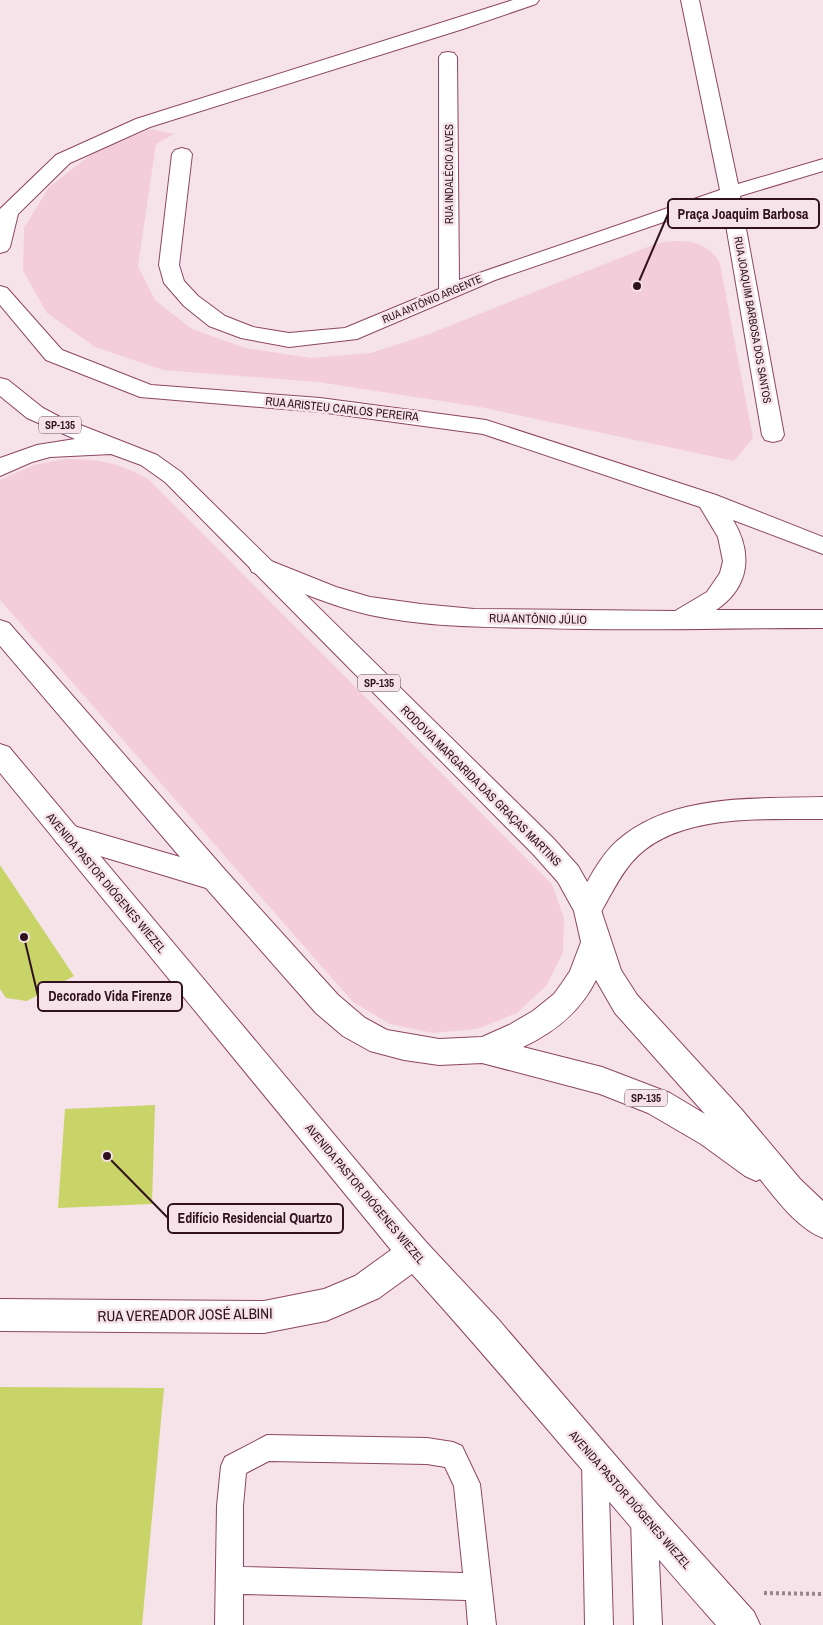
<svg xmlns="http://www.w3.org/2000/svg" width="823" height="1625" viewBox="0 0 823 1625" font-family="'Archivo Narrow',sans-serif">
<style>
.green{fill:#f4cddb}
.building{fill:#c8d368}
.lines{fill:none;stroke-linecap:round;stroke-linejoin:round}
.lane-casing{stroke:#8d4565;stroke-width:2}
.street-casing{stroke:#8d4565;stroke-width:2}
.primary-casing{stroke:#8d4565;stroke-width:2}
.path{stroke:#9b838c;stroke-width:4;stroke-dasharray:3 3;stroke-linecap:butt}
.lane{fill:#fff;fill-rule:evenodd}
.street{fill:#fff;fill-rule:evenodd}
.primary{fill:#fff;fill-rule:evenodd}
.labels{text-anchor:middle;stroke-width:5;stroke-linejoin:round;paint-order:stroke}
.far-street-label{font-size:11px;fill:#30121f;stroke:#f5e3e9}
.shield{fill:#f5e3e9;stroke:#6b515c;stroke-width:1}
.shield-label{font-size:11px;font-weight:bold;fill:#30121f}
.street-label{font-size:12px;fill:#30121f;stroke:#f5e3e9}
.near-street-label{font-size:15px;fill:#30121f;stroke:#f5e3e9}
.leader{fill:none;stroke:#30121f;stroke-width:2}
.callout-dot{fill:#30121f;stroke:#f5e3e9;stroke-width:2}
.callout{fill:#f5e3e9;stroke:#30121f;stroke-width:2}
.callout-label{font-size:14px;text-anchor:middle;font-weight:bold;fill:#30121f}
</style>
<rect width="100%" height="100%" fill="#f5e3e9"/>
<g class="green">
<path d="M151 129 174 134 156 144 138 266 155 300 192 329 245 348 311 358 371 353 429 334 655 244C678 238 709 239 720 264L753 438 734 461 480 407 318 382 163 370 95 347 47 313 23 271 24 228 49 187 93 153Z"/>
<path d="M65 459C100 459 117 462 148 479L552 884 564 918 563 953 546 986 517 1013 477 1029 433 1033 390 1024 353 1002 0 600V480L34 465Z"/>
</g>
<g class="building">
<path d="M0 865 74 976 27 1001 6 998 0 989Z"/>
<path d="M155 1105 152 1204 58 1208 65 1109Z"/>
<path d="M0 1387 164 1388 142 1625H0Z"/>
</g>
<g class="lines">
<g class="lane-casing">
<g id="lane">
<path d="M267 1435 427 1438 453 1442 462 1446 480 1484 496 1625H468L466 1600 243 1594V1625H215L217 1506 221 1466 225 1457ZM269 1461 427 1464 445 1467 454 1486 463 1573 243 1567V1506L246 1473Z"/>
<path d="M595 1448 604 1452 608 1461 613 1625H585L582 1461 586 1452Z"/>
<path d="M644 1504 653 1508 657 1517 662 1625H634L631 1517 635 1508Z"/>
</g>
</g>
<g class="street-casing">
<g id="street">
<path d="M513 0H539L536 4 463 29 150 127 70 163 18 214 10 247 7 251 0 253V209L56 155 136 119Z"/>
<path d="M681 0H699L738 184 823 159V171L740 196 784 435 781 440 773 442 765 440 762 435 722 202 495 280 357 339 289 347 241 338 209 326 184 306 164 283 159 265 172 154 175 150 182 148 189 150 192 154 179 265 184 281 198 296 225 316 253 327 289 333 345 328 439 289V57L442 53 448 52 454 53 457 57 459 280 720 190Z"/>
<path d="M0 286 7 288 62 350 151 385 320 398 486 420 716 495 823 537V554L733 520C753 553 750 587 716 610H823V628C728 628 634 631 539 628 483 627 425 627 370 615 329 606 291 588 252 572L249 566 252 560 261 557 336 587 370 597 421 604 474 609 675 611 707 592 720 573 723 561 718 537 700 507 483 434 320 412 140 397 46 360 0 305Z"/>
<path d="M0 744 9 747 379 1188 426 1242 498 1319 657 1504 754 1612 760 1625H716C613 1509 516 1389 412 1274L379 1298 338 1316 326 1321 264 1333 0 1331V1299L264 1301 324 1289 355 1276 391 1250 0 773Z"/>
<path d="M823 797V819C764 820 675 812 632 862 618 878 609 899 598 917L588 921 578 917 574 909C585 886 598 858 617 841 671 793 755 799 823 797Z"/>
</g>
</g>
<g class="primary-casing">
<path id="primary" d="M0 378 8 380 43 408 60 417 157 455 181 472 553 838 578 866 598 901 621 970 637 995 742 1110 800 1179 823 1201V1238C797 1228 777 1200 760 1179L756 1181 745 1176 701 1144 648 1113 600 1094 482 1063 439 1065 404 1060 370 1051 343 1036 316 1013 206 888 57 843 53 835 57 827 67 824 180 857 0 646V620L9 623 226 871 338 995 365 1018 387 1030 439 1039 482 1037 509 1025 533 1011 554 994 562 983 570 971 581 942 574 911 558 882 533 854 165 482 141 465 111 454 50 457 32 462 0 476V458L3 457 37 445 75 439 27 418 0 396ZM596 980 615 1013 705 1114 670 1093 602 1067 523 1047C555 1032 580 1012 596 980Z"/>
</g>
<path class="path" d="M764 1593 823 1594"/>
<use href="#lane" class="lane"/>
<use href="#street" class="street"/>
<use href="#primary" class="primary"/>
</g>
<g class="labels">
<g class="far-street-label">
<text transform="translate(449 174) rotate(-90)" y="4">RUA INDALÉCIO ALVES</text>
<text transform="translate(432 299) rotate(-23)" y="4">RUA ANTÔNIO ARGENTE</text>
<text transform="translate(753 320) rotate(80)" y="4">RUA JOAQUIM BARBOSA DOS SANTOS</text>
</g>
<g class="shield">
<rect x="39" y="416.5" width="42" height="17" rx="4"/>
<rect x="358" y="674.5" width="42" height="17" rx="4"/>
<rect x="625" y="1089.5" width="42" height="17" rx="4"/>
</g>
<g class="shield-label">
<text x="60" y="429">SP-135</text>
<text x="379" y="687">SP-135</text>
<text x="646" y="1102">SP-135</text>
</g>
<g class="street-label">
<text transform="translate(342 409) rotate(6)" y="4">RUA ARISTEU CARLOS PEREIRA</text>
<text transform="translate(538 619) rotate(1)" y="4">RUA ANTÔNIO JÚLIO</text>
<text transform="translate(481 786) rotate(45)" y="4">RODOVIA MARGARIDA DAS GRAÇAS MARTINS</text>
<text transform="translate(106 883) rotate(50)" y="4">AVENIDA PASTOR DIÓGENES WIEZEL</text>
<text transform="translate(365 1194) rotate(50)" y="4">AVENIDA PASTOR DIÓGENES WIEZEL</text>
<text transform="translate(630 1500) rotate(49)" y="4">AVENIDA PASTOR DIÓGENES WIEZEL</text>
</g>
<g class="near-street-label">
<text transform="translate(185 1315) rotate(-1)" y="5">RUA VEREADOR JOSÉ ALBINI</text>
</g>
</g>
<path class="leader" d="M637 286L668 214M24 937L38 996M107 1156L168 1218"/>
<g class="callout-dot">
<circle cx="637" cy="286" r="5"/>
<circle cx="24" cy="937" r="5"/>
<circle cx="107" cy="1156" r="5"/>
</g>
<g class="callout">
<rect x="668" y="199" width="151" height="29" rx="5"/>
<rect x="38" y="982" width="144" height="29" rx="5"/>
<rect x="168" y="1204" width="175" height="29" rx="5"/>
</g>
<g class="callout-label">
<text x="743" y="219">Praça Joaquim Barbosa</text>
<text x="110" y="1001">Decorado Vida Firenze</text>
<text x="255" y="1223">Edifício Residencial Quartzo</text>
</g>
</svg>
